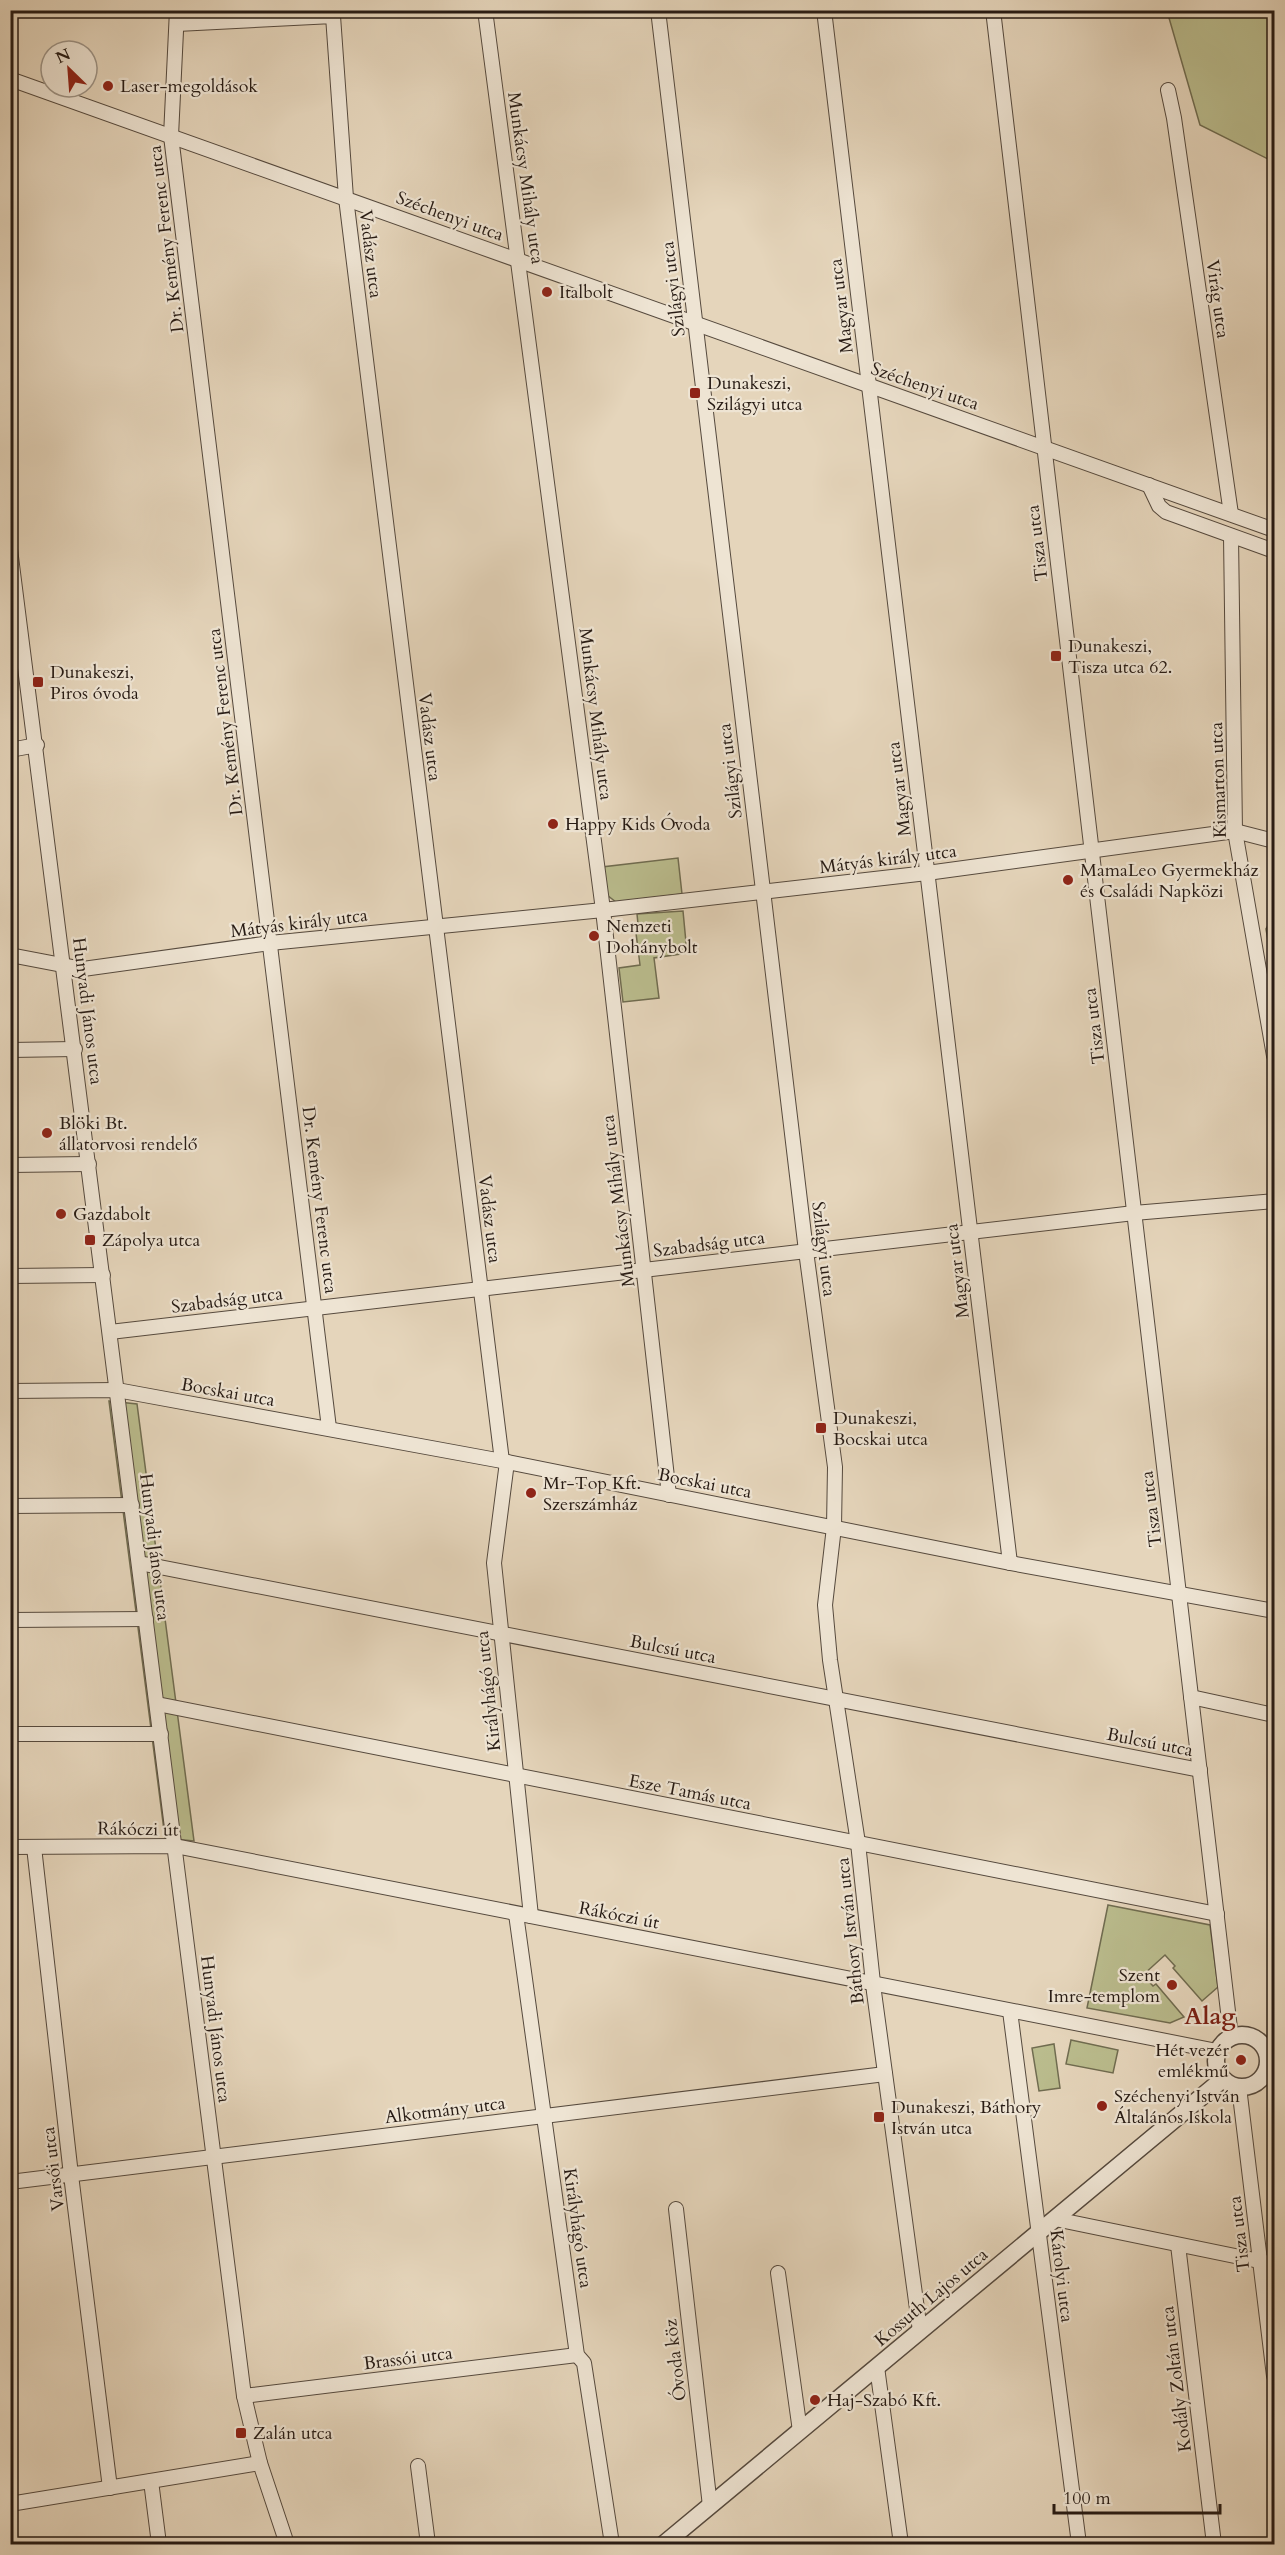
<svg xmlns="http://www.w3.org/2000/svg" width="1285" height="2555" viewBox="0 0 1285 2555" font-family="Cardo,serif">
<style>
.green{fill:#babc8d;stroke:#706c50;stroke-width:1.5}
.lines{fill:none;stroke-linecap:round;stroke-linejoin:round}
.minor-casing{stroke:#564a3e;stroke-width:16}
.tertiary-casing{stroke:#564a3e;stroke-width:19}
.minor{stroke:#eee4d3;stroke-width:14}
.tertiary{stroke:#eee4d3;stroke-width:16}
.poi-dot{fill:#8f2418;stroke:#eee4d3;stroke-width:2}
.labels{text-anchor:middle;stroke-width:4.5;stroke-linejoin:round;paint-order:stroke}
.poi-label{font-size:18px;fill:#271b14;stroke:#eee4d3;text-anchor:start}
.street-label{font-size:18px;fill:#271b14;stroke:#eee4d3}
.district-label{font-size:24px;font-weight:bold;fill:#7a1f14;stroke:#eee4d3}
</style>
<rect width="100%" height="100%" fill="#e5d5bb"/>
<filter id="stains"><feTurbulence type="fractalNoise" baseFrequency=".00333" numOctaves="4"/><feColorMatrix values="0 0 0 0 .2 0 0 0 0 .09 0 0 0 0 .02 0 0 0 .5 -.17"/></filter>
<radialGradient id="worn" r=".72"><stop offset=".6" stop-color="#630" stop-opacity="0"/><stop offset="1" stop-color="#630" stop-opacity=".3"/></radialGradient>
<g class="green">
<path d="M1167 11H1274V162L1200 125Z"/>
<path d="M678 858 682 894 616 902 607 895 602 867Z"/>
<path d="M683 911 687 953 654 958 659 998 623 1002 619 968 640 965 635 925 638 924 637 914Z"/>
<path d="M1270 922 1274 923V977L1266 929Z"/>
<path d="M109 1401 137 1404 194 1841 165 1838Z"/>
<path d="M1108 1905 1210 1925 1218 1987 1202 2001 1173 1968 1175 1966 1165 1955 1143 1975 1153 1986 1156 1984 1184 2017 1170 2023 1087 2008Z"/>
<path d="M1071 2040 1118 2050 1113 2073 1066 2064Z"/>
<path d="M1054 2044 1060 2088 1039 2091 1032 2048Z"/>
</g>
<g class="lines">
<g class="minor-casing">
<g id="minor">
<path d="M177 10 171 136 329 1428"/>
<path d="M485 10 603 910 669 1495"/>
<path d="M658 10 806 1251 835 1467 834 1527 825 1605 830 1660 858 1843 874 1992 920 2331"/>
<path d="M824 10 1010 1563"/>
<path d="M993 10 1231 2037"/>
<path d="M177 24 333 16 346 198 502 1461"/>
<path d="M10 79 1274 530"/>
<path d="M1168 90 1174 118 1231 514"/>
<path d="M1149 485 1159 506 1166 512 1274 551"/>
<path d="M1231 536 1235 831 1274 1056"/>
<path d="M10 549 244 2396 260 2463 287 2544"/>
<path d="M10 750 37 745"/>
<path d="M10 955 83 969 270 943 603 910 927 873 1235 831 1274 841"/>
<path d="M10 1050 75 1049"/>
<path d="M10 1165 89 1164"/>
<path d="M10 1276 103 1275"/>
<path d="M110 1332 1134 1213 1274 1201"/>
<path d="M10 1391 117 1390 502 1461 1010 1563 1274 1611"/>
<path d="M507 1462 494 1563 531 1916"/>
<path d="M10 1506 132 1505"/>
<path d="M139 1563 1200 1770"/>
<path d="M10 1620 146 1619"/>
<path d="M1191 1697 1274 1715"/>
<path d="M157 1704 1217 1914"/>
<path d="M10 1734H161"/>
<path d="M10 1847 175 1846 1217 2051"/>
<path d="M34 1847 71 2175 110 2488"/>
<path d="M516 1914 577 2355 584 2363 612 2544"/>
<path d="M1010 2011 1079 2544"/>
<path d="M1268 2067 1274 2068"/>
<path d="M1239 2087 1274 2376"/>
<path d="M10 2182 885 2074"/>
<path d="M676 2209 710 2506"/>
<path d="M1055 2219 1274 2264"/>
<path d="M1178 2245 1214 2544"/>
<path d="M778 2273 800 2431"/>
<path d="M877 2367 901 2544"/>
<path d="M244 2396 577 2355"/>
<path d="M418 2466 428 2544"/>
<path d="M151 2481 159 2544"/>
<path d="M10 2504 260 2463"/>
</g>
</g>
<g class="tertiary-casing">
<g id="tertiary">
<circle cx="1242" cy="2061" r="26"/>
<path d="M664 2544 1223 2079"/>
</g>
</g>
<use href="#minor" class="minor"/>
<use href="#tertiary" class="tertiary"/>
</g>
<g class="poi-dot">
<circle cx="108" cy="86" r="6"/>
<circle cx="547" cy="292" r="6"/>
<rect x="689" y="387" width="12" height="12" rx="3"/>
<rect x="1050" y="650" width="12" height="12" rx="3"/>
<rect x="32" y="676" width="12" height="12" rx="3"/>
<circle cx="553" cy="824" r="6"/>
<circle cx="1068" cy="880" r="6"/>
<circle cx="594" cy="936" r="6"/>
<circle cx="47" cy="1133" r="6"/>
<circle cx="61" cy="1214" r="6"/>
<rect x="84" y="1234" width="12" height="12" rx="3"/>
<rect x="815" y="1422" width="12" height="12" rx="3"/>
<circle cx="531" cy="1493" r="6"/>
<circle cx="1172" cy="1985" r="6"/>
<circle cx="1241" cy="2060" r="6"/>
<circle cx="1102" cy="2106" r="6"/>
<rect x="873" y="2111" width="12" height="12" rx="3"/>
<circle cx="815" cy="2400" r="6"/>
<rect x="235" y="2427" width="12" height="12" rx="3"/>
</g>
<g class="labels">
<g class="poi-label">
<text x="120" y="92">Laser-megoldások</text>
<text x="559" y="298">Italbolt</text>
<text x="707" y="389">Dunakeszi,<tspan x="707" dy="21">Szilágyi utca</tspan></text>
<text x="1068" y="652">Dunakeszi,<tspan x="1068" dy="21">Tisza utca 62.</tspan></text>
<text x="50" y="678">Dunakeszi,<tspan x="50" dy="21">Piros óvoda</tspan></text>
<text x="565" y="830">Happy Kids Óvoda</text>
<text x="1080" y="876">MamaLeo Gyermekház<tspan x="1080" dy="21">és Családi Napközi</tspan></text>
<text x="606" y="932">Nemzeti<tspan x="606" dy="21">Dohánybolt</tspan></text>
<text x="59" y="1129">Blöki Bt.<tspan x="59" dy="21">állatorvosi rendelő</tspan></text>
<text x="73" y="1220">Gazdabolt</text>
<text x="102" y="1246">Zápolya utca</text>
<text x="833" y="1424">Dunakeszi,<tspan x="833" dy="21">Bocskai utca</tspan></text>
<text x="543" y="1489">Mr-Top Kft.<tspan x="543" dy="21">Szerszámház</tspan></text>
<text x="1160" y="1981" text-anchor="end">Szent<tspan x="1160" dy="21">Imre-templom</tspan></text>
<text x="1229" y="2056" text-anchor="end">Hét vezér<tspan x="1229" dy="21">emlékmű</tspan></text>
<text x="1114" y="2102">Széchenyi István<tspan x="1114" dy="21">Általános Iskola</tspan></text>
<text x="891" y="2113">Dunakeszi, Báthory<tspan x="891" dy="21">István utca</tspan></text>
<text x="827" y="2406">Haj-Szabó Kft.</text>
<text x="253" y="2439">Zalán utca</text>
</g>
<g class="street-label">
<text transform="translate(526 178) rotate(82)" y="6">Munkácsy Mihály utca</text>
<text transform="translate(450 216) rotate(20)" y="6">Széchenyi utca</text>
<text transform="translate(166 239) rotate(-97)" y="6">Dr. Kemény Ferenc utca</text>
<text transform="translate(371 254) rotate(83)" y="6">Vadász utca</text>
<text transform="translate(673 289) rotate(-97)" y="6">Szilágyi utca</text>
<text transform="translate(1218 299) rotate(82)" y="6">Virág utca</text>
<text transform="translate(841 306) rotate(-97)" y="6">Magyar utca</text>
<text transform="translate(925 386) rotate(19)" y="6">Széchenyi utca</text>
<text transform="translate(1037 543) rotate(-97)" y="6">Tisza utca</text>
<text transform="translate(596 714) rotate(83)" y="6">Munkácsy Mihály utca</text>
<text transform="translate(225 722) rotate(-97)" y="6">Dr. Kemény Ferenc utca</text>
<text transform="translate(430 737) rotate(83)" y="6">Vadász utca</text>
<text transform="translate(730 771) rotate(-97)" y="6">Szilágyi utca</text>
<text transform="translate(1218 780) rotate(-92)" y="6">Kismarton utca</text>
<text transform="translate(899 789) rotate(-97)" y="6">Magyar utca</text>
<text transform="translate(888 859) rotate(-7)" y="6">Mátyás király utca</text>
<text transform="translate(299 923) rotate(-7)" y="6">Mátyás király utca</text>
<text transform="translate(88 1011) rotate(83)" y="6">Hunyadi János utca</text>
<text transform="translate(1094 1026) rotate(-97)" y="6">Tisza utca</text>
<text transform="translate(320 1200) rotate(83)" y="6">Dr. Kemény Ferenc utca</text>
<text transform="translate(618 1201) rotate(-97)" y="6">Munkácsy Mihály utca</text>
<text transform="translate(490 1219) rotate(83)" y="6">Vadász utca</text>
<text transform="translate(709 1244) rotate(-7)" y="6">Szabadság utca</text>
<text transform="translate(824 1249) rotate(83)" y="6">Szilágyi utca</text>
<text transform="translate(957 1271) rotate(-97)" y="6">Magyar utca</text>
<text transform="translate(227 1300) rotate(-7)" y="6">Szabadság utca</text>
<text transform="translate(228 1392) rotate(10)" y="6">Bocskai utca</text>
<text transform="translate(705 1483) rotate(11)" y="6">Bocskai utca</text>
<text transform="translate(1151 1509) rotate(-97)" y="6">Tisza utca</text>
<text transform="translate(155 1547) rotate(83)" y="6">Hunyadi János utca</text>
<text transform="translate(673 1649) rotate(11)" y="6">Bulcsú utca</text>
<text transform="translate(488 1691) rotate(-96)" y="6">Királyhágó utca</text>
<text transform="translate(1150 1742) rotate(11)" y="6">Bulcsú utca</text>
<text transform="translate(690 1792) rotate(11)" y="6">Esze Tamás utca</text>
<text transform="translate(138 1829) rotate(1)" y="6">Rákóczi út</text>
<text transform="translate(619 1915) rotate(11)" y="6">Rákóczi út</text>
<text transform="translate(850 1931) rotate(-96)" y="6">Báthory István utca</text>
<text transform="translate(216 2029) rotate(83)" y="6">Hunyadi János utca</text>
<text transform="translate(445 2110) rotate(-7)" y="6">Alkotmány utca</text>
<text transform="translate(53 2169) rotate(-97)" y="6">Varsói utca</text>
<text transform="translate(578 2228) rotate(82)" y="6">Királyhágó utca</text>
<text transform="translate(1239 2234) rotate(-97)" y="6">Tisza utca</text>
<text transform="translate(1062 2276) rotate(83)" y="6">Károlyi utca</text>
<text transform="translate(931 2297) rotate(-40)" y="6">Kossuth Lajos utca</text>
<text transform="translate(408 2358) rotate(-7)" y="6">Brassói utca</text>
<text transform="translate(675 2360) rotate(-97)" y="6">Óvoda köz</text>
<text transform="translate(1176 2379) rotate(-97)" y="6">Kodály Zoltán utca</text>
</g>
<g class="district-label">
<text x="1210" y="2024">Alag</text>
</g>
</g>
<rect width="1285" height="2555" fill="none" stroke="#e5d5bb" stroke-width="36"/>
<rect x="12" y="12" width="1261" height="2531" fill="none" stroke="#271b14" stroke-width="3"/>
<rect x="18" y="18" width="1249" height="2519" fill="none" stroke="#271b14" stroke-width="1.5"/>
<g transform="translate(69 69) rotate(335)"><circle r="28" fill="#eee4d3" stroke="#9e9487" stroke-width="1.5"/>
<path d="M0-4.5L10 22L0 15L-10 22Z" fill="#8f2418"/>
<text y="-9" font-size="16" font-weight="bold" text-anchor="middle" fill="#271b14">N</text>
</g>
<path d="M1054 2504v9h166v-9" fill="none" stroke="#271b14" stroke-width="3"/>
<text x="1063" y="2504" font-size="18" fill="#271b14" stroke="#eee4d3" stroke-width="4.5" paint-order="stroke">100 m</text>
<rect width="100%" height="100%" filter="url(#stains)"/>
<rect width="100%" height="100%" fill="url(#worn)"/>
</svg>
